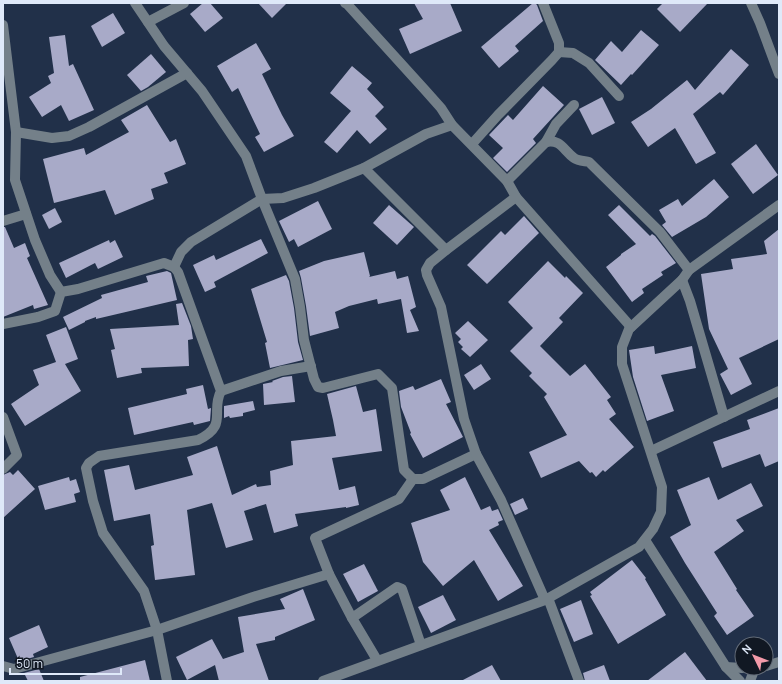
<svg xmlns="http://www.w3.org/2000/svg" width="782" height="684" viewBox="0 0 782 684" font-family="Manrope,sans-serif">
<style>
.building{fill:#a8aac8}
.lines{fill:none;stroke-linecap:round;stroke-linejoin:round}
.minor{stroke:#748089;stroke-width:10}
</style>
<rect width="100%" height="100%" fill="#213049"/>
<g class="building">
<path d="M203 3H210L223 18 205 32 190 14Z"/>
<path d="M258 3H287L272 18Z"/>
<path d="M414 3H450L462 31 410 54 399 29 423 19Z"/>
<path d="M533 3H535L537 5 543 21 515 46 519 51 499 68 481 47Z"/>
<path d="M663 3H708L680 32 657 9Z"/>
<path d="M113 13 125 33 102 47 91 26Z"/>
<path d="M641 30 659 45 632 75 631 74 621 85 595 60 611 41 622 52Z"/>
<path d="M65 35 69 66 73 64 94 110 69 121 61 105 42 117 29 97 51 83 48 76 54 73 49 37Z"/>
<path d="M256 43 271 69 262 74 282 115 294 136 264 152 255 137 260 134 238 88 232 92 217 66Z"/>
<path d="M731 49 749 65 723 95 720 92 693 114 716 153 696 164 675 128 648 147 631 122 651 109 687 80 695 90Z"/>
<path d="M151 54 166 72 148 87 141 91 127 75Z"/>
<path d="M352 66 372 83 367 89 384 107 375 116 387 129 370 144 357 130 337 153 324 142 351 111 330 93Z"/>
<path d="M543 86 564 105 533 139 536 143 507 172 493 158 503 148 489 135 508 115 513 120Z"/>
<path d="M602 97 615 123 592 135 579 109Z"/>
<path d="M147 105 170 142 176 139 186 164 164 173 168 183 151 189 154 199 115 215 105 190 54 203 43 159 84 148 86 155 129 132 121 120Z"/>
<path d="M756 144 778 175 753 194 731 164Z"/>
<path d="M714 179 729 197 706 217 672 237 662 225 666 222 659 210 678 199 682 206Z"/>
<path d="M318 201 332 229 298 247 294 239 289 242 279 221Z"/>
<path d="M389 205 414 227 397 245 373 223Z"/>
<path d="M619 205 650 236 652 234 655 236 676 263 661 272 663 275 642 289 644 293 632 302 606 267 621 255V254L636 244 608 215Z"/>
<path d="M55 208 62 222 49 229 42 215Z"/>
<path d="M524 216 539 233 487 284 467 265 501 231 505 235Z"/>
<path d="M3 227H5L14 248 25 243 30 256 27 258 48 305 34 309 33 305 3 317Z"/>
<path d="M779 229V339L739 358 752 384 731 395 720 374 728 369 709 329 701 274 733 269 731 259 767 254 764 241Z"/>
<path d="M261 239 268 253 214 282 216 287 205 292 193 265 214 255 216 260Z"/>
<path d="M109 240 110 243 115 240 123 257 98 269 95 263 66 278 59 263Z"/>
<path d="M364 252 370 276 369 277 395 271 397 279 408 276 416 307 410 310 419 331 407 333 401 299 378 304 377 299 349 306 335 312 339 328 310 336 306 306 301 278 299 271 324 261Z"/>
<path d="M548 261 565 278 566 276 583 293 559 318 563 322 540 346 570 376 585 364 611 397 607 400 616 414 609 419 634 447 605 472 603 470 596 477 592 472 590 473 579 461 541 478 529 452 567 435 544 397 547 394 529 376 532 373 510 351 533 328 508 302Z"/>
<path d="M167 271 171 273 177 300 96 319V317L85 321V322L69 330 63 317 102 298 101 295 148 282 146 276Z"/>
<path d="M286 275 289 281 294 308 298 342 303 360 270 368 265 343 267 342 251 289Z"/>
<path d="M182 303 191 326 193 339 188 340 189 366 141 368 142 373 117 378 111 350 115 349 110 329 179 325 176 304Z"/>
<path d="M468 321 488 340 470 357 461 349 463 347 458 342 461 339 455 333Z"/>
<path d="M66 327 78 359 65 364 81 391 25 426 11 404 39 385 33 370 56 362 46 335Z"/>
<path d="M654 346 655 354 692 346 696 368 661 375 674 411 647 421 633 377 629 350Z"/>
<path d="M481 364 491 379 474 390 464 375Z"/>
<path d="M292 376 295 402 264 405 263 384 273 382 272 381 283 377Z"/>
<path d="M441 379 451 402 446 404 463 437 423 458 410 434 411 433 401 407 399 391 413 386 415 390Z"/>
<path d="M203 385 208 409 211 408 210 421 194 425 193 422 134 435 128 408 187 394 186 389Z"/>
<path d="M356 386 363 412 376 409 382 451 332 458 339 490 355 486 359 505 346 508V507L295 514 298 526 274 533 266 504 244 511 253 540 226 548 212 503 187 510 195 575 155 580 151 546 154 545 150 514 114 521 104 470 129 465 135 490 193 475 187 457 217 446 232 495 256 484 257 487 271 485 270 471 293 465 291 441 336 436 333 420 327 394Z"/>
<path d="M253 401 255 410 243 413V416L230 418 229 416 224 418V406Z"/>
<path d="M779 408V461L765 467 760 454 722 468 713 442 750 429 747 420Z"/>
<path d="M18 470 35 489 3 518V475L10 472 13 475Z"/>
<path d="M69 477 70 481 76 479 80 492 74 494 76 502 45 510 38 486Z"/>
<path d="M465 477 481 510 490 506 492 511 498 509 503 520 498 522 499 525 489 530 523 586 498 601 474 560 443 586 423 562 411 523 450 510 440 490Z"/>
<path d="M709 477 718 500 751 483 763 506 736 520 744 531 714 552 737 589 736 590 754 616 727 635 714 616 717 613 685 563 670 537 691 525 677 490Z"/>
<path d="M523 498 528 509 515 515 510 504Z"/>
<path d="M632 560 646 578 645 579 666 615 618 644 590 596 592 595 590 592Z"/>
<path d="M364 564 378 591 358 602 343 574Z"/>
<path d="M303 589 315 620 275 637V640L256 644 269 681H219L215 665 187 680 176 657 212 639 223 659 244 652 238 617 285 609 280 599Z"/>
<path d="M443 595 456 620 431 633 418 607Z"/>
<path d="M581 600 593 634 574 642 560 609Z"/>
<path d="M39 625 48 647 33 654 34 657 19 661 9 638Z"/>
<path d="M685 652 707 681H647Z"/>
<path d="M145 660 150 681H80V677Z"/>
<path d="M492 665 501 681H461Z"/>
<path d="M604 665 610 681H585L583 673Z"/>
<path d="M39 669 44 681H28L24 673Z"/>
</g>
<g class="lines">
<g class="minor">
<path d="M135 3 164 46 202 91 246 156 262 199 295 279 300 307 304 340 314 379 318 387 323 388 378 374 392 388 404 470 413 479H423L476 454"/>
<path d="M345 3 347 4 425 90 441 108 452 125 507 181 516 197 631 327"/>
<path d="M751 3 760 23 779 74"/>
<path d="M148 22 184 3"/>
<path d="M3 25 16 132 15 180 35 240 50 275 61 292"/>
<path d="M559 52 573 53 589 63 619 96"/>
<path d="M16 132 52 138 69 136 89 127 187 73"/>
<path d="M546 142C561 139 563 150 574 158 578 161 585 161 589 162L660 232 689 270"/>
<path d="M472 144 498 115 552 60 559 52V43L543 3"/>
<path d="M364 168 446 250"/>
<path d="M507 181 546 142 556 124 574 105"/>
<path d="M516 197 446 250 430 263 426 270 427 275 441 307 464 419 476 454 501 500 545 600"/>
<path d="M3 221 26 214"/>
<path d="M174 267 181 252 191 242 262 199 283 198 314 188 364 168 426 134 452 125"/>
<path d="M682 280 690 301 724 417"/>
<path d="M3 324 38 317 55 311 61 292 78 289 164 263 174 267 178 272 221 391C210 412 229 425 198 440L99 456 89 463 86 468 93 501 103 533 144 591 157 630 167 681"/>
<path d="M221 391 281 371 311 366"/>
<path d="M3 417 17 455 3 469"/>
<path d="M651 451 779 391"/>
<path d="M645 540 726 667 740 681"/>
<path d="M548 598 579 681"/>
<path d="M352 618 397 587 402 589 421 645"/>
<path d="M377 660 352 618 329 574 315 538 399 499 413 479"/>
<path d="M3 666 14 669 157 630 253 597 329 574"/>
<path d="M766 666 779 662"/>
<path d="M726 667 742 668"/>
<path d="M323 681 545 600 639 547 653 529 661 512 662 487 622 364V347L629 329 682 280 689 270 779 205"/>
<path d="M750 681 755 668"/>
</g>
</g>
<rect width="782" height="684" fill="none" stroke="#dfe9f9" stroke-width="8"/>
<g transform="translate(754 656) rotate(313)"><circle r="19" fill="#111823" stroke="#636c79"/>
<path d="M0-3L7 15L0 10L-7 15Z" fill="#f39aa9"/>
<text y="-6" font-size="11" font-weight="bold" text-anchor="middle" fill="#dfe9f9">N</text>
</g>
<path d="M10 668v6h111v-6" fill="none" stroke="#dfe9f9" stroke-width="2"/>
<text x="16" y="668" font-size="12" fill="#dfe9f9" stroke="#111823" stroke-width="3" paint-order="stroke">50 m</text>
</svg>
